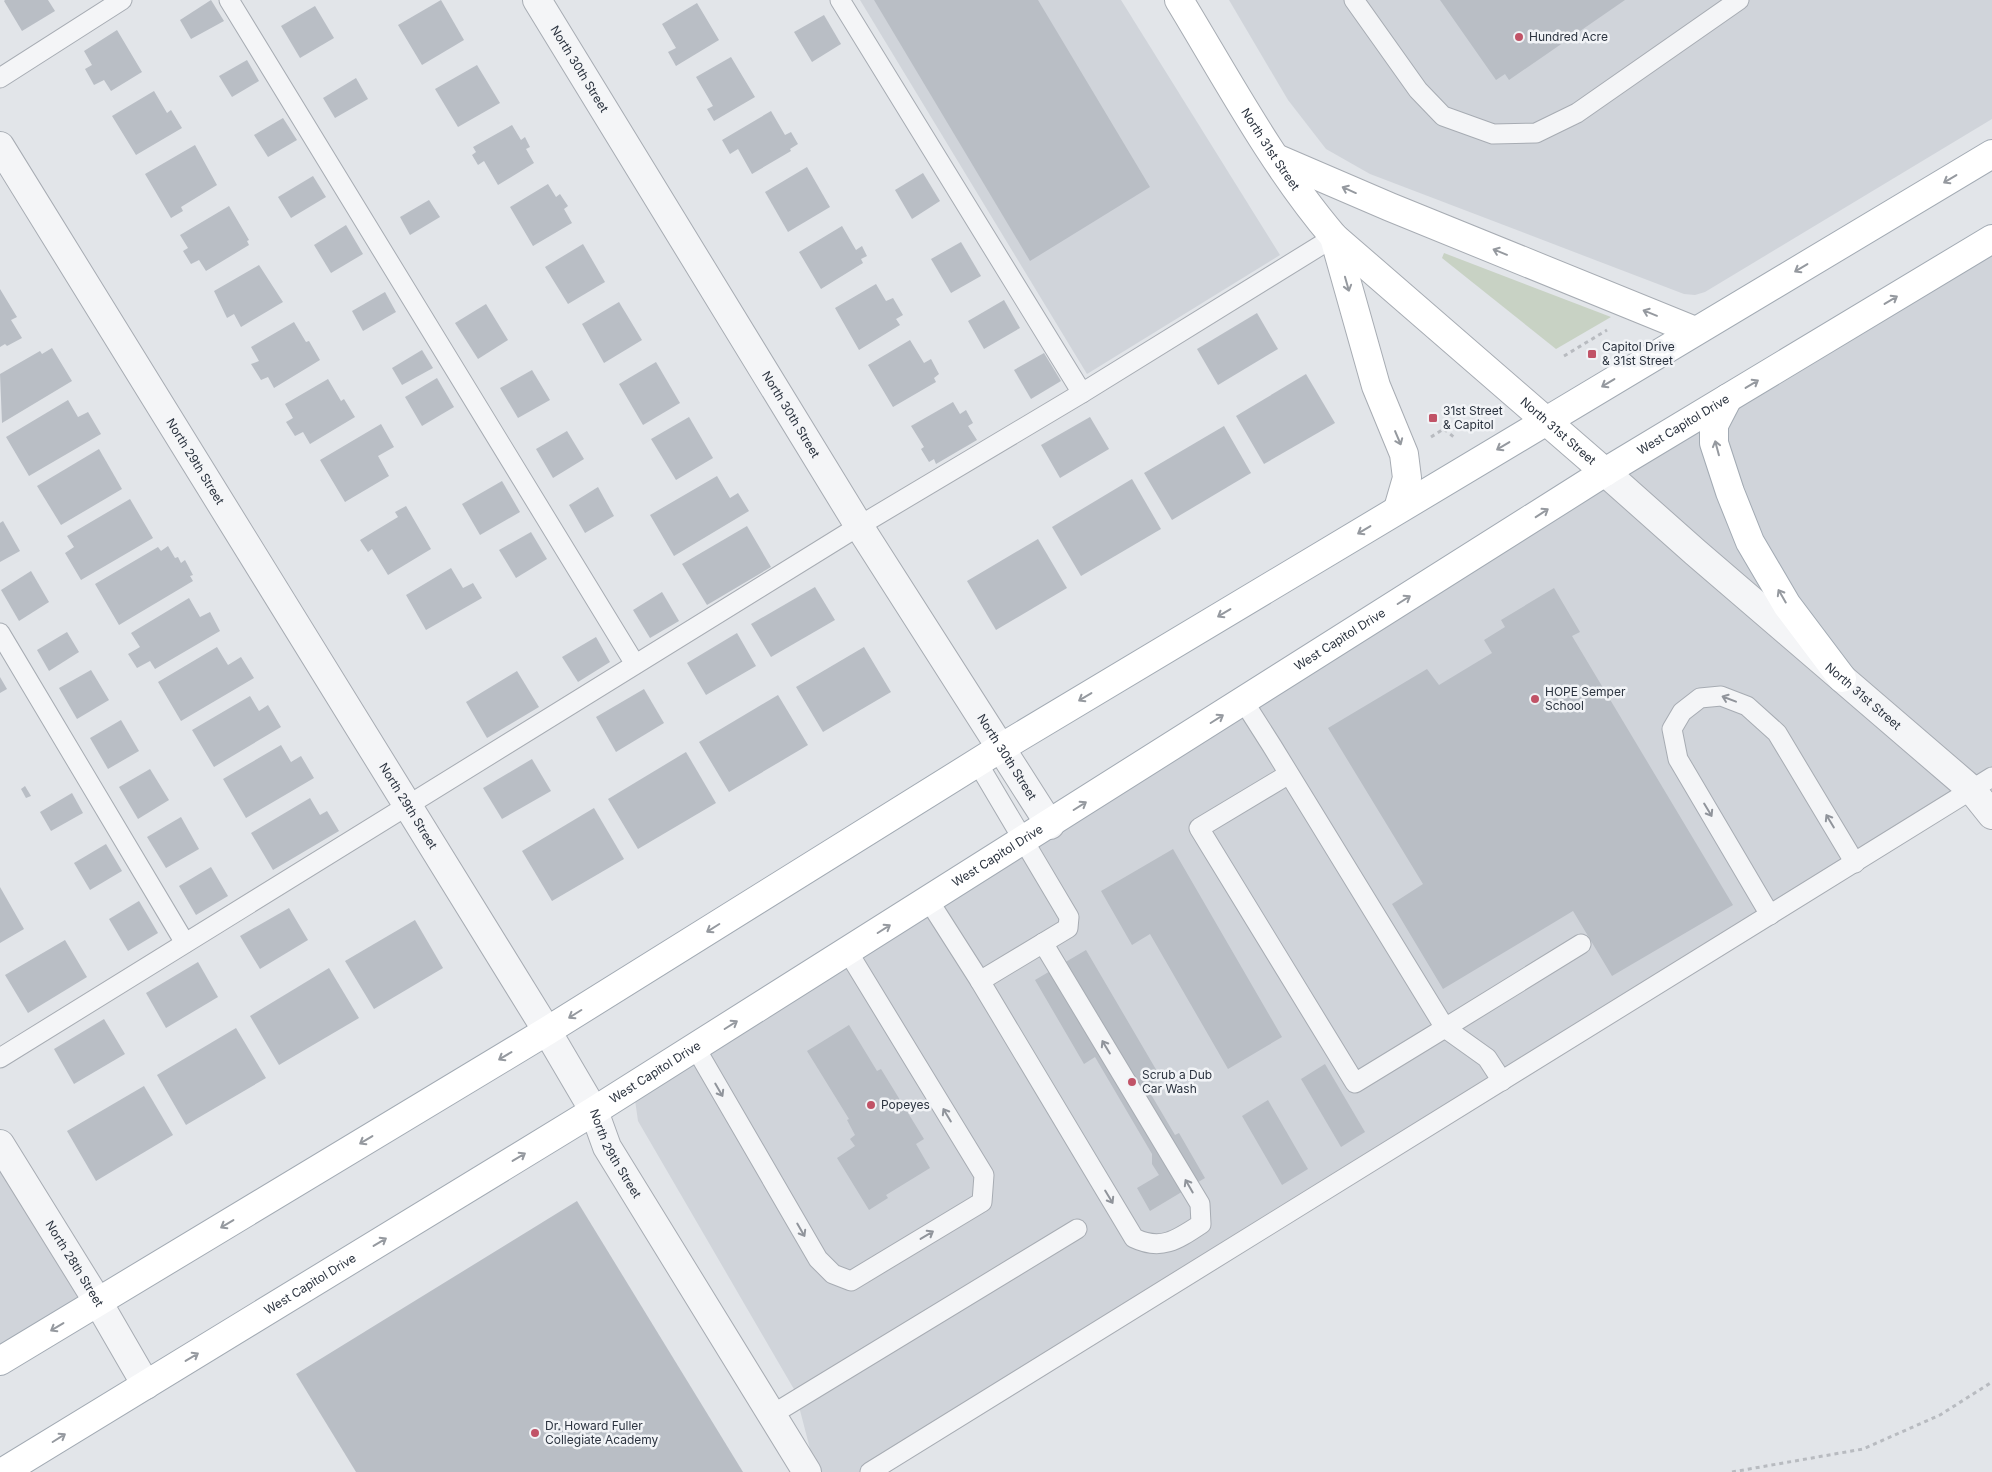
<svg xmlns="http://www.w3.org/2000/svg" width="1992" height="1472" viewBox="0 0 1992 1472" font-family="Inter,sans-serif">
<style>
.built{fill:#d0d4da}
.green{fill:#c8d2c4}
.building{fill:#b9bec5}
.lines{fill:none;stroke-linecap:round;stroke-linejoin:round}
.lane-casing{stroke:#a7acb3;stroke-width:21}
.street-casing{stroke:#a7acb3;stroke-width:30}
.secondary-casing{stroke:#a7acb3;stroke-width:30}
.primary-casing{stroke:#a2aab3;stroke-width:30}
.path{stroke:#b8bbc0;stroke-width:3;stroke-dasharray:4 4;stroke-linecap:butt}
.lane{stroke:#f4f5f7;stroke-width:19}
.street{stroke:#f4f5f7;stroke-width:28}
.secondary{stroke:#fff;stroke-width:28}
.primary{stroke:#fff;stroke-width:28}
.oneway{stroke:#95999f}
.oneway2{stroke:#90949b}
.poi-dot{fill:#c15367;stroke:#f1f3f6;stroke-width:2}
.labels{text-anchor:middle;stroke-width:5;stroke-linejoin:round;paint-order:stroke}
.poi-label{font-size:12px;fill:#2b333f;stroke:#f1f3f6;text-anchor:start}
.street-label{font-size:12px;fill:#2b333f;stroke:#f1f3f6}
</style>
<rect width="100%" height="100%" fill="#e2e5e9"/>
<g class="built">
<path d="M860 0H1121L1280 255 1087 374Z"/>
<path d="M1229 0H1992V119L1705 292 1695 295 1684 294 1370 174 1326 149 1288 100Z"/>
<path d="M1992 239V777L870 1472H816L795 1391 638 1121 633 1086Z"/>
<path d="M0 1144 98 1302 0 1361Z"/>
</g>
<path class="green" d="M1444 253 1611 317 1556 349 1442 258Z"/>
<g class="building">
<path d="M5 0H48L55 11 22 31 4 1Z"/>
<path d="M211 0 224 21 191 39 180 20Z"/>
<path d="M441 0 464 40 422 65 398 25Z"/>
<path d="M874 0H1038L1150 187 1030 261Z"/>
<path d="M1440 0H1625L1509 80 1505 74 1496 80Z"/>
<path d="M697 3 719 40 676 66 668 52 676 48 662 24Z"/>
<path d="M315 6 334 38 300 58 281 26Z"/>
<path d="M824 15 841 44 812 62 794 32Z"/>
<path d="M117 30 142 72 111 91 104 80 94 85 85 69 92 65 84 51Z"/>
<path d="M731 57 755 97 714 121 707 109 713 106 696 77Z"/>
<path d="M247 60 259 81 232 97 219 76Z"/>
<path d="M477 65 500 103 458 127 435 89Z"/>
<path d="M356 78 368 99 335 118 323 98Z"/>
<path d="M154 91 167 113 171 110 182 128 136 155 112 116Z"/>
<path d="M771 111 785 135 791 132 798 144 790 149 791 151 752 174 738 149 730 154 722 140Z"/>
<path d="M283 118 297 140 268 157 254 135Z"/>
<path d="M512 125 521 140 525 137 530 147 526 149 534 163 498 185 484 161 478 165 472 155 476 152 473 147Z"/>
<path d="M195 145 217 185 181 207 183 211 171 218 145 174Z"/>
<path d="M807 167 830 207 788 232 765 192Z"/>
<path d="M923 173 940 201 912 219 895 190Z"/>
<path d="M313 176 326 197 291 218 278 197Z"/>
<path d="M548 184 556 197 560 194 568 206 564 209 572 223 533 246 510 207Z"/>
<path d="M429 200 440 217 410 235 400 217Z"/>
<path d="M229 206 249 240 247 241 249 245 206 271 199 260 191 264 183 251 188 248 180 235Z"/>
<path d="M346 225 363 254 331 273 314 245Z"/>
<path d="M842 226 856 250 862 246 867 256 861 259 863 263 821 289 799 252Z"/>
<path d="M961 242 981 276 951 293 931 259Z"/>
<path d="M583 244 605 282 568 304 545 267Z"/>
<path d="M259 265 283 302 241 327 234 314 227 318 214 291Z"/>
<path d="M876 284 886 301 893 298 903 315 896 319 900 325 859 350 835 308Z"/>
<path d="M0 289 17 317 11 320 22 338 7 346 5 344 0 347Z"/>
<path d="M385 292 396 312 363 331 352 311Z"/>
<path d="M1004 300 1020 328 984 349 968 321Z"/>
<path d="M619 302 642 340 604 363 582 324Z"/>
<path d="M486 304 508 340 478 359 455 323Z"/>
<path d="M1257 313 1278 349 1218 385 1197 349Z"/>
<path d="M294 322 306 342 309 341 320 360 274 388 268 377 261 380 251 364 259 361 251 347Z"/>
<path d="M910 340 924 363 931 359 939 374 934 378 936 382 893 407 868 365Z"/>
<path d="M52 348 72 381 2 423 0 374 40 351 42 354Z"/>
<path d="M422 350 433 368 402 385 392 368Z"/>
<path d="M1044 353 1061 381 1031 399 1014 370Z"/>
<path d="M656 362 680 403 643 425 619 384Z"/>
<path d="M532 370 550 400 518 418 500 388Z"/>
<path d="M1306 374 1335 423 1264 464 1236 416Z"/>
<path d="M437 378 454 407 422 426 405 397Z"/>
<path d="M328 379 341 401 344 399 355 417 310 444 303 432 295 436 286 422 293 418 285 404Z"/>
<path d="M68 400 78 417 88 412 101 434 29 476 6 437Z"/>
<path d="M953 402 960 414 966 410 973 423 968 426 977 440 936 464 934 459 929 462 921 449 924 447 911 426Z"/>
<path d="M689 417 713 458 676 480 651 439Z"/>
<path d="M1090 417 1109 449 1060 478 1041 445Z"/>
<path d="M381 424 394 447 378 456 389 476 345 502 320 460Z"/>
<path d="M1224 426 1251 473 1172 520 1144 473Z"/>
<path d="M567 431 584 459 553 478 536 449Z"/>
<path d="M99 449 122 489 61 525 37 486Z"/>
<path d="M717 476 730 498 738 493 749 511 674 556 650 515Z"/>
<path d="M1132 479 1161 529 1081 576 1052 527Z"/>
<path d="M502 481 520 512 480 535 462 504Z"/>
<path d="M598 487 614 516 585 533 569 505Z"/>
<path d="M130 499 153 538 81 580 65 553 74 547 67 536Z"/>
<path d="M406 506 431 549 388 575 372 549 368 552 360 540 398 517 395 512Z"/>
<path d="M3 521 20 551 0 562V523Z"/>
<path d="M747 526 771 567 707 605 682 564Z"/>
<path d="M531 532 547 559 516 578 499 550Z"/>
<path d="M1038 539 1067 588 996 630 967 581Z"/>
<path d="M168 546 175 558 178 557 181 563 185 560 193 575 190 576 193 581 119 625 95 584 158 547 161 551Z"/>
<path d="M451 568 463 588 473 583 482 598 426 630 406 595Z"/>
<path d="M31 571 49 602 19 621 1 590Z"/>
<path d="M815 587 835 620 771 657 751 624Z"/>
<path d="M1554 588 1580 632 1572 636 1733 905 1612 976 1573 911 1443 989 1392 904 1423 884 1328 728 1427 669 1439 685 1492 653 1484 640 1505 627 1501 620Z"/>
<path d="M662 592 679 621 650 638 633 610Z"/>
<path d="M189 598 200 617 210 612 220 631 155 669 150 661 137 668 128 654 140 647 131 633Z"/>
<path d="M67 632 79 652 49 671 37 650Z"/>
<path d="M737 633 756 666 706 695 687 663Z"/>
<path d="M596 637 610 662 578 682 562 657Z"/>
<path d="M217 647 228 665 241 657 254 678 181 721 158 682Z"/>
<path d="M864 647 891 692 823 732 796 687Z"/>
<path d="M91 670 109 700 77 719 59 688Z"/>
<path d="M517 671 539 707 487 738 466 702Z"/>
<path d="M0 677 7 689 0 693Z"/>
<path d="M644 689 664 723 616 752 596 717Z"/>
<path d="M778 695 808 745 729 792 699 742Z"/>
<path d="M250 696 259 711 268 705 281 727 214 767 192 730Z"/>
<path d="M121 720 139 751 108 769 90 738Z"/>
<path d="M281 745 291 762 301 756 314 778 246 818 223 779Z"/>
<path d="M686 752 716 803 638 849 608 799Z"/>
<path d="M532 759 551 791 502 819 483 788Z"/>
<path d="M150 769 169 800 138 819 119 787Z"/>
<path d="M25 786 31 796 26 798 21 789Z"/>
<path d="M72 793 83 813 51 831 40 812Z"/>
<path d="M310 798 320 815 327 811 339 831 273 870 251 833Z"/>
<path d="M594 808 624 859 552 901 522 851Z"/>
<path d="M181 817 199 849 166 868 147 837Z"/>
<path d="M106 844 122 871 90 890 74 863Z"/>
<path d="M1173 849 1282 1037 1228 1069 1150 934 1132 945 1101 891Z"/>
<path d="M211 867 228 896 196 915 179 886Z"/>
<path d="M0 887 24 929 0 943Z"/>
<path d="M139 901 158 933 128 951 109 919Z"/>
<path d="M289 908 308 940 260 969 240 936Z"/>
<path d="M415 920 443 968 374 1009 345 961Z"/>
<path d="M65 940 87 977 28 1013 5 975Z"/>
<path d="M1086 950 1161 1078 1146 1086 1175 1135 1179 1133 1205 1178 1150 1211 1137 1188 1159 1175 1152 1164V1154L1095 1057 1084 1064 1035 980Z"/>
<path d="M198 962 218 997 166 1028 146 993Z"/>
<path d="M329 968 359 1018 279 1065 250 1016Z"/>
<path d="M104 1019 125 1054 74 1084 54 1049Z"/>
<path d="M849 1025 877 1071 881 1069 924 1139 916 1144 930 1168 886 1195 888 1198 869 1210 837 1158 855 1146 850 1139 855 1135 847 1120 849 1119 807 1051Z"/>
<path d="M236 1028 266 1078 186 1125 157 1075Z"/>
<path d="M1325 1064 1365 1132 1341 1147 1301 1079Z"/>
<path d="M144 1086 173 1135 96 1181 67 1131Z"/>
<path d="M1268 1100 1308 1169 1282 1185 1242 1116Z"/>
<path d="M577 1201 743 1472H356L296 1374Z"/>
</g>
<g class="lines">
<g class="lane-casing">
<g id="lane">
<path d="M229 0 635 664"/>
<path d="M840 0 1082 393"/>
<path d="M1354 0 1418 90 1443 116 1493 134 1536 133 1577 113 1739 0"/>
<path d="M0 78 122 0"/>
<path d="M0 633 185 943"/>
<path d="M1244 702 1272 746 1445 1028 1355 1083 1199 828 1289 774"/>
<path d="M929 901 980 981 1068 928 1069 917 977 762"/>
<path d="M1770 915 1678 759 1672 729 1682 712 1700 698 1721 696 1747 706 1777 733 1855 863"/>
<path d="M980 981 1134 1238C1161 1251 1177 1240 1201 1224L1200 1204 1043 943"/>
<path d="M695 1047 818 1259 833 1274 851 1281 982 1202 984 1175 848 952"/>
<path d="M0 1058 859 526 1082 393 1334 237"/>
<path d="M1502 1081 1487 1058 1445 1028 1581 944"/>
<path d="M773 1414 1077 1229"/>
<path d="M870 1472 1992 777"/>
</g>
</g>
<g class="street-casing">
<g id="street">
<path id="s1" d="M537 0 859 526 1050 825"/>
<path id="s2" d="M0 146 547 1031 594 1111 607 1147 807 1472"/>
<path id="s3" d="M1605 472 1695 552 1972 790 1992 815"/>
<path id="s4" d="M0 1144 98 1302 146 1385"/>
</g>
</g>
<g class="secondary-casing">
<g id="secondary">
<path id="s5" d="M1179 0C1227 79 1274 167 1334 237L1605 472"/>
<path d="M1276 158 1390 207 1695 331"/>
<path d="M1334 237 1376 386 1404 454 1407 478 1398 509"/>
</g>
</g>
<g class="primary-casing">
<g id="primary">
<path d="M1728 398 1714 425V443L1730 492 1750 542 1787 605 1842 678"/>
<path d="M0 1361 547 1031 999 749 1992 154"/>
<path id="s6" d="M3 1472 594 1111 1605 472 1992 239"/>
</g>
</g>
<g class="path">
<path d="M1564 356 1607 330"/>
<path d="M1444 429 1455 438"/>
<path d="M1431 437 1450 425"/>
<path d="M1732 1472 1863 1449 1940 1415 1992 1382"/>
</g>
<use href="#lane" class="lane"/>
<use href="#street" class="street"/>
<use href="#secondary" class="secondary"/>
<use href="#primary" class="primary"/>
</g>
<defs><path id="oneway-shaft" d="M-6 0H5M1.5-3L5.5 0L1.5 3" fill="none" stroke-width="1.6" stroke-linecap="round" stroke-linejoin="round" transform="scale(1.25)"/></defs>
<g class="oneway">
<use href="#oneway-shaft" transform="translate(1950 179) rotate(149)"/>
<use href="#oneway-shaft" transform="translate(1349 190) rotate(-156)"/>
<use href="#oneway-shaft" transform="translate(1500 252) rotate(-158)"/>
<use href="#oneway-shaft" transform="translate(1801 268) rotate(149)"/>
<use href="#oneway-shaft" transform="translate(1347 284) rotate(74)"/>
<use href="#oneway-shaft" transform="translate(1891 300) rotate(-31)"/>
<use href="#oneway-shaft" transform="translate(1650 313) rotate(-158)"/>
<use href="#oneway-shaft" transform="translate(1608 383) rotate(149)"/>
<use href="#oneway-shaft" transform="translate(1752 384) rotate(-31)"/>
<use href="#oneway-shaft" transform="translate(1398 438) rotate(67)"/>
<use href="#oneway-shaft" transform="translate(1503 446) rotate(149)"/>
<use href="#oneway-shaft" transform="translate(1717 448) rotate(-105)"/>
<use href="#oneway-shaft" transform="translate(1542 513) rotate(-33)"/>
<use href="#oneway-shaft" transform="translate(1364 530) rotate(149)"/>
<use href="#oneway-shaft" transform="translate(1782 596) rotate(-120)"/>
<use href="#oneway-shaft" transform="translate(1404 600) rotate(-32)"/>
<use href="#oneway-shaft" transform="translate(1224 613) rotate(149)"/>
<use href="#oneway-shaft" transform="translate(1085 697) rotate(149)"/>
<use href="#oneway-shaft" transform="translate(1217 719) rotate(-32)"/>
<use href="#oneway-shaft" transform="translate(1080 806) rotate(-32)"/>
<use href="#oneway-shaft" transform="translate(713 928) rotate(148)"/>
<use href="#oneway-shaft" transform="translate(884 929) rotate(-32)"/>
<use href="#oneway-shaft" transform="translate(575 1014) rotate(148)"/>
<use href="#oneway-shaft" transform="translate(731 1025) rotate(-32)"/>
<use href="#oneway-shaft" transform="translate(505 1056) rotate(149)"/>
<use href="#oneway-shaft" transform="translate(366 1140) rotate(149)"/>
<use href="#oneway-shaft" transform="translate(519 1157) rotate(-31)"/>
<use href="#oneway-shaft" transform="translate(227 1224) rotate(149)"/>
<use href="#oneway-shaft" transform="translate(380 1242) rotate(-31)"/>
<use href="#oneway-shaft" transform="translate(57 1327) rotate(149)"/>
<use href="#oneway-shaft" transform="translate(192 1357) rotate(-31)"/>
<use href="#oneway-shaft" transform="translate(59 1438) rotate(-32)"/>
</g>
<g class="oneway2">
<use href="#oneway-shaft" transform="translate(1729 699) rotate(-159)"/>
<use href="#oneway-shaft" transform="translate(1708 810) rotate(59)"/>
<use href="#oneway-shaft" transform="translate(1830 821) rotate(-121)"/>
<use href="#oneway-shaft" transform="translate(1106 1047) rotate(-121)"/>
<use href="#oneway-shaft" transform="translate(719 1090) rotate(60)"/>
<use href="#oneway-shaft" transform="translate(947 1115) rotate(-121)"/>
<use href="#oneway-shaft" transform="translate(1189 1186) rotate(-120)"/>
<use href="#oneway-shaft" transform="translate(1109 1197) rotate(59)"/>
<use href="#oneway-shaft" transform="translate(801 1230) rotate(60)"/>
<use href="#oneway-shaft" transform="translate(927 1235) rotate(-31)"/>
</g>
<g class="poi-dot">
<circle cx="1519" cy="37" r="5"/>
<rect x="1587" y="349" width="10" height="10" rx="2.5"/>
<rect x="1428" y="413" width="10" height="10" rx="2.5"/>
<circle cx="1535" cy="699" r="5"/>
<circle cx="1132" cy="1082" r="5"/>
<circle cx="871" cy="1105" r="5"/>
<circle cx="535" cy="1433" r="5"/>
</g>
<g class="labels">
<g class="poi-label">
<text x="1529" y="41">Hundred Acre</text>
<text x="1602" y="351">Capitol Drive<tspan x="1602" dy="14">&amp; 31st Street</tspan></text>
<text x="1443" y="415">31st Street<tspan x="1443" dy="14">&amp; Capitol</tspan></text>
<text x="1545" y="696">HOPE Semper<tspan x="1545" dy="14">School</tspan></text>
<text x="1142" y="1079">Scrub a Dub<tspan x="1142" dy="14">Car Wash</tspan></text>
<text x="881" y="1109">Popeyes</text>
<text x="545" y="1430">Dr. Howard Fuller<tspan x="545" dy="14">Collegiate Academy</tspan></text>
</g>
<g class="street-label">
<text dy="4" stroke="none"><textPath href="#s1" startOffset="81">North 30th Street</textPath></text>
<text dy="4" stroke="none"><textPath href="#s5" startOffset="175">North 31st Street</textPath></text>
<text dy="4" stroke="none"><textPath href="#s1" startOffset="486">North 30th Street</textPath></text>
<text dy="4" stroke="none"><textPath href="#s6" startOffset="1980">West Capitol Drive</textPath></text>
<text dy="4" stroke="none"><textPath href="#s5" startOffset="580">North 31st Street</textPath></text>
<text dy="4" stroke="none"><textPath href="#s2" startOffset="371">North 29th Street</textPath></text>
<text dy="4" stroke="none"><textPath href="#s6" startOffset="1575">West Capitol Drive</textPath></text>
<text dy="4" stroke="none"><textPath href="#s3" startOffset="342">North 31st Street</textPath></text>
<text dy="4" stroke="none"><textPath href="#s1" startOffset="891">North 30th Street</textPath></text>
<text dy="4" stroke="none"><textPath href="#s2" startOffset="776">North 29th Street</textPath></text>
<text dy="4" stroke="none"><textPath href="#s6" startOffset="1170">West Capitol Drive</textPath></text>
<text dy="4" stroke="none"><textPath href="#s6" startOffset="765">West Capitol Drive</textPath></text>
<text dy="4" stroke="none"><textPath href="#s2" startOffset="1181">North 29th Street</textPath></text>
<text dy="4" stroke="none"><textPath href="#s4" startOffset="141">North 28th Street</textPath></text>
<text dy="4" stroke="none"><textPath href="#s6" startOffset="360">West Capitol Drive</textPath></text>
</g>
</g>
</svg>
